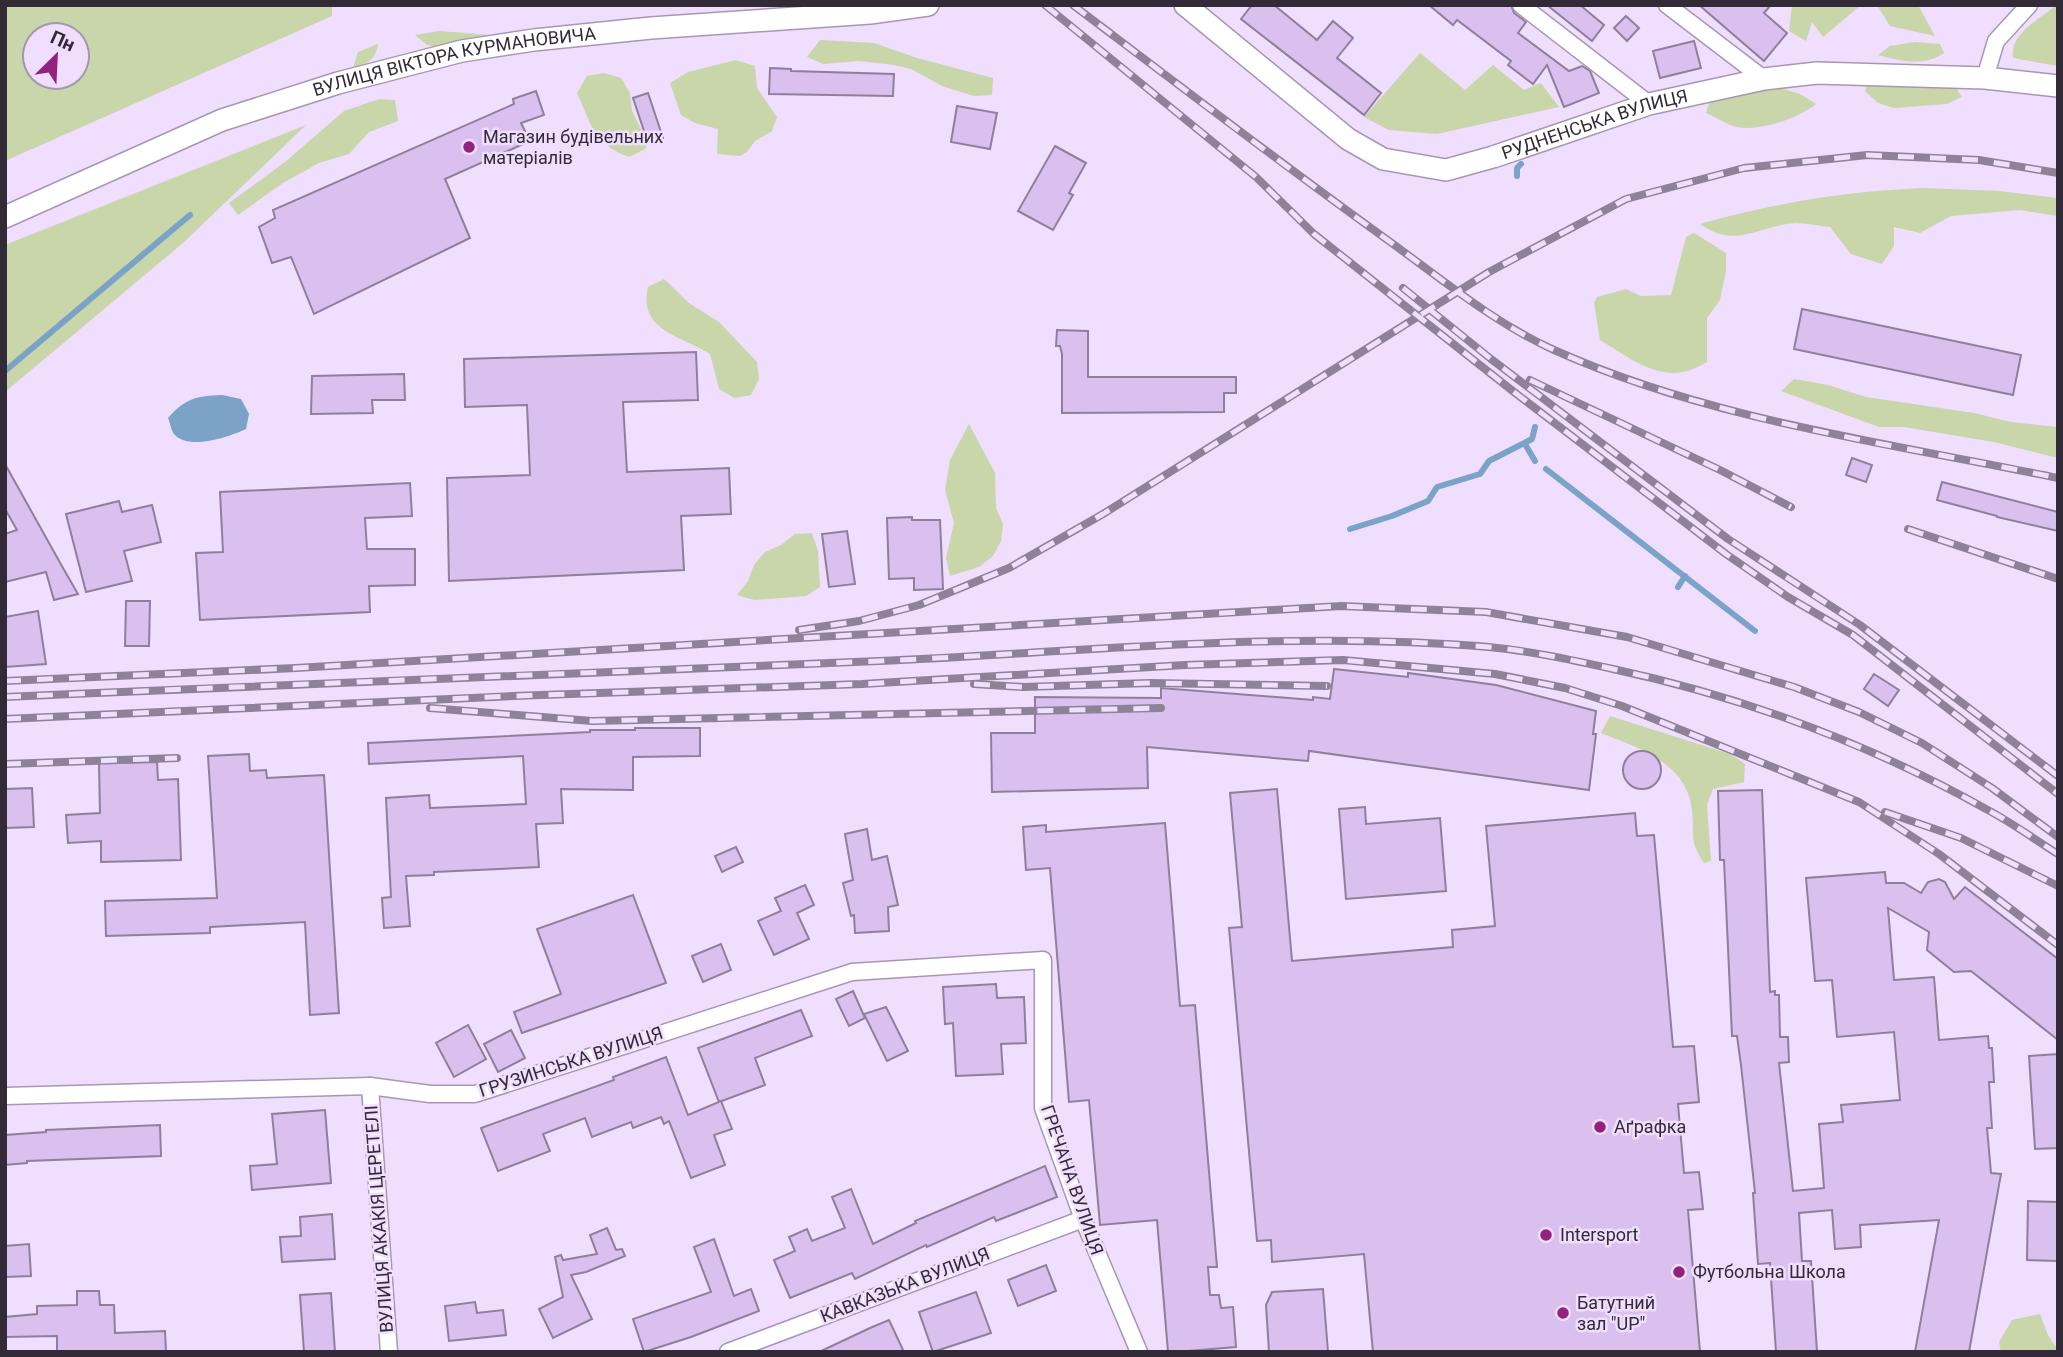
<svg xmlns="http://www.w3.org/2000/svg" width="2063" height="1357" viewBox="0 0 2063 1357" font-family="Roboto,sans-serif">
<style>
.green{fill:#c8d6a9;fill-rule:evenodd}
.water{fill:#7ba3c7}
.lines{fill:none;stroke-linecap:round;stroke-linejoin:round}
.stream{stroke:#7ba3c7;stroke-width:6}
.building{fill:#dac0ee;stroke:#8f7f9b;stroke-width:2}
.minor-casing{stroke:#a797b4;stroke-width:19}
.tertiary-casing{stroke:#a797b4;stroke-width:24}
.minor{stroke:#fff;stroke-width:16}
.tertiary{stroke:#fff;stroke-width:21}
.rail-casing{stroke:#8e8298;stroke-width:8}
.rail{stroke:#efdefd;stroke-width:5;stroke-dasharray:16;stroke-linecap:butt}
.poi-dot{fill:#95217f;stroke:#efdefd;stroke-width:2.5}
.labels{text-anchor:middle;stroke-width:5;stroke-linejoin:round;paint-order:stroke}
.street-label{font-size:18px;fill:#322b37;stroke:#efdefd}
.poi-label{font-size:18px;fill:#322b37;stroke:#efdefd;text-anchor:start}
</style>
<rect width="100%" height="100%" fill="#efdefd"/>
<g class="green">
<path d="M5 5H332V16L5 161ZM35 35H77V77H35Z"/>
<path d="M1792 5H1861L1823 37 1812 22 1806 41 1789 31Z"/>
<path d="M1877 5H1918L1935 36 1890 26Z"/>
<path d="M2056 5H2058V66L2013 58C2009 34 2040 19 2056 5Z"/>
<path d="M439 31 504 36 435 47 427 45 415 35Z"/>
<path d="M820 40 874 43 917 58 993 78 992 95 974 96 942 86 911 69 894 65 859 61 823 64 807 57Z"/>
<path d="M1915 42 1940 44 1944 53C1923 67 1901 61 1878 55L1890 46Z"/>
<path d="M378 44C376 59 367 64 353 68L358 52Z"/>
<path d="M1420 53 1465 90 1493 65 1524 90 1541 83 1559 107 1437 134 1389 130 1364 117Z"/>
<path d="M736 60 755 66 757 88 777 117 772 131 755 141 747 152 740 156 717 154 718 129 695 123 681 115 670 83 688 72Z"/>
<path d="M604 73 621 78 630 93 632 111 648 143 645 149 629 157C592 143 592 125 577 93L587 76Z"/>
<path d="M1871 76 1953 84 1962 97 1947 104 1894 108 1878 103 1865 91Z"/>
<path d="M1774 86 1800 94 1816 104C1799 118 1759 132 1737 127 1727 125 1716 117 1706 113L1709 103 1725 95Z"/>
<path d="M379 99 395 100 398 121 369 132 349 154 319 163 283 183 238 215 229 203 285 162 344 111Z"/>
<path d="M306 125 183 243 5 392V245Z"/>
<path d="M1924 188 1999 191 2058 198V216L2020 210 1951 216 1920 233 1894 227V246L1882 264 1851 254 1830 227C1819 226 1807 223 1796 223 1760 225 1736 250 1700 224 1774 203 1847 191 1924 188Z"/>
<path d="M1694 233 1726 253V271L1720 300 1707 318V362C1701 365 1694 369 1687 371 1656 380 1625 355 1600 340L1594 303 1597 297 1626 289 1641 296 1671 295 1686 237Z"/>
<path d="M664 279 689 303 719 322 757 362 759 379 751 395 734 398 719 389 710 354C682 336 638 331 648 287Z"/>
<path d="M1794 379 1828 385 1866 397 1974 413 2011 422 2058 427V458L1994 442 1904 427H1879L1781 391Z"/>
<path d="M969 424 995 473 996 508 1003 524 1001 541 993 556 979 567 950 576 946 558 954 523 945 490 950 460Z"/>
<path d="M812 533 818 551 820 587 806 596 754 600 737 595 748 581 754 565 765 552 781 545 795 534Z"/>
<path d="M1610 716 1730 754 1745 764 1744 782 1713 789 1707 805 1711 861 1704 863C1688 838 1695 837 1692 810 1687 763 1639 748 1601 733Z"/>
<path d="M2040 1314 2048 1335 2055 1346 2058 1344V1352H2001L1999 1342 2012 1320Z"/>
</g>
<path class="water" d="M222 395 241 399 249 414 246 429C229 437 188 451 174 434 171 430 170 422 168 418 186 398 196 396 222 395Z"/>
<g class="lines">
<g class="stream">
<path d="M1517 176V168L1521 164"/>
<path d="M5 371 190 215"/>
<path d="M1525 444 1535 461"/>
<path d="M1546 469 1755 631"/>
<path d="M1350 529 1392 516 1428 501 1437 487 1480 474 1489 461 1532 439 1535 427"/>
<path d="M1678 587 1685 576"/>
</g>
</g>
<g class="building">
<path d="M1252 5H1274L1317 40 1333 21 1353 38 1337 58 1381 93 1364 115 1241 19Z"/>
<path d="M1429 5H1511L1514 13 1526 22 1518 33 1569 71 1582 66 1590 71 1599 93 1564 107 1547 65 1533 84 1508 65 1511 61 1457 20 1453 25Z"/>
<path d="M1547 5H1580L1604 25 1592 41Z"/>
<path d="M1699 5H1771L1764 13 1787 33 1764 61Z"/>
<path d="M1626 16 1639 28 1627 41 1614 28Z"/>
<path d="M1694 41 1701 68 1660 78 1653 51Z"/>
<path d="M770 68 791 69V71L894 74 893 96 769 94Z"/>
<path d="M536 91 544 115 521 123 530 141 445 179 470 238 314 314 291 257 272 263 259 227 275 218 273 210 514 104 513 99Z"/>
<path d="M648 93 663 138 648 143 633 98Z"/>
<path d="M957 106 997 113 990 149 951 142Z"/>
<path d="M1055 146 1086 163 1069 193 1073 195 1053 230 1018 211Z"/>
<path d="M1802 309 2021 355 2013 395 1794 349Z"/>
<path d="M1057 330 1088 331V377H1236V393H1224V412L1062 413V354L1060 346H1056Z"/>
<path d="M696 352 698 400 623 402 627 472 729 468 731 514 681 516 684 570 449 581 447 478 530 475 527 405 465 407 464 359Z"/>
<path d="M404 374 405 400H372L373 413 311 414 312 376Z"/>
<path d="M1852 458 1872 465 1866 482 1846 475Z"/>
<path d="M5 464 63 568 78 594 54 600 46 572 5 582V534L17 530 5 509Z"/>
<path d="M1942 482 2058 512V531L1997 517V516L1937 500Z"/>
<path d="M410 483 412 516 365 518 367 549H415V585L369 586 370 612 200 620 196 553 223 552 220 492Z"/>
<path d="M119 501 122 512 152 505 161 542 124 551 132 581 86 592 66 514Z"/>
<path d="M912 517V520H940L943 589 914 590V578L889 579 887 518Z"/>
<path d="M847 531 855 584 829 587 822 534Z"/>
<path d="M126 601H150L149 646H125Z"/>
<path d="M38 611 46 664 5 667V617Z"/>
<path d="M1334 669 1408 677V673L1496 685 1596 711 1593 734H1596L1589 790 1309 751 1308 761 1147 747 1148 788 992 792 991 733H1035V697L1161 698V688L1313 700V697L1330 699Z"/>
<path d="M1874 674 1899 690 1888 706 1864 689Z"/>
<path d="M635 728H700V756L633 757V790L561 789 563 823 536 824 539 867 434 872V875L406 876 410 926 384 928 382 898 391 897 386 798 429 795 430 808 526 804 523 756 369 764 368 743 590 732V730H635Z"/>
<circle cx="1642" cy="770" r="19"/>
<path d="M249 754 250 771 266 770 267 778 324 775 339 1013 310 1015 305 922 210 927V933L106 936 105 901 217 898 208 756Z"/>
<path d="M157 762 158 780 178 779 181 860 101 862V841L68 843 66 815 100 813 99 763Z"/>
<path d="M32 788 34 827 5 828V789Z"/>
<path d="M1277 789 1292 961 1453 947 1452 930 1495 926 1486 826 1635 813 1637 836 1654 835 1673 1047 1694 1046 1699 1102 1678 1104 1684 1173 1699 1172 1703 1209 1688 1210 1700 1352H1373L1364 1254 1272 1262 1271 1240 1257 1241 1229 928 1242 927 1230 793Z"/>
<path d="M1762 790 1770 992 1775 991V995H1779L1780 1037H1788L1789 1062 1779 1063 1793 1191 1824 1188 1819 1124 1843 1122 1841 1105 1900 1100 1894 1032 1837 1037 1832 980 1815 981 1806 878 1885 872 1886 883H1904L1921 893 1928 882 1939 879 1945 882 1954 899 1965 887 2058 959V1040L1971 971 1954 972 1927 950 1929 932 1888 908 1894 980 1934 977 1939 1040 1988 1036 1989 1048H1992L1994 1082H1989L1992 1128H1987L1991 1173 2001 1174 1969 1352H1915L1939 1220 1860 1225 1861 1247 1835 1249 1832 1210 1799 1213 1802 1261H1811L1817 1352H1776L1770 1263 1758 1264 1753 1193H1755L1741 1065 1737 1036H1732L1724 860H1720L1718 791Z"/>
<path d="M1365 807 1366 824 1440 818 1446 891 1346 899 1339 809Z"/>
<path d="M1165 823 1180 1006 1195 1005 1217 1267H1208L1210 1295H1219L1221 1308 1233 1307 1236 1347 1176 1352H1168L1157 1220 1100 1225 1089 1100 1069 1102 1050 868 1026 870 1023 827 1046 825V832Z"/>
<path d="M867 829 872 860 887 856 898 905 888 907 889 931 855 933 854 915 851 916 843 883 853 880 845 834Z"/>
<path d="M736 847 743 862 722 872 715 856Z"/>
<path d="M805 885 814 905 797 913 809 939 774 955 758 921 781 911 775 898Z"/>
<path d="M633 895 666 983 522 1033 514 1012 561 994 537 929Z"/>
<path d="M721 944 731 970 703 982 692 956Z"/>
<path d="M996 984 997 998 1024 997 1026 1043 1001 1044 1003 1074 956 1076 953 1023 945 1024 943 987Z"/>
<path d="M853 991 865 1018 849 1026 836 999Z"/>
<path d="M886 1007 908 1051 887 1061 864 1014Z"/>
<path d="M801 1010 812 1036 755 1058 765 1085 719 1102 698 1048Z"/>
<path d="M468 1025 486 1059 454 1077 436 1043Z"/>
<path d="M511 1030 525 1058 498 1072 484 1044Z"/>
<path d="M2058 1054V1148L2035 1149 2029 1056Z"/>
<path d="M666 1057 688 1115 721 1101 732 1129 714 1135 725 1165 691 1178 669 1121 664 1124 661 1117 633 1128 631 1122 592 1137 585 1118 543 1134 550 1151 498 1171 481 1128 614 1080 613 1077Z"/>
<path d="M325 1110 331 1183 252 1190 250 1166 277 1164 272 1114Z"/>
<path d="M160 1125 161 1156 27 1161V1163L5 1165V1135L46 1132V1130Z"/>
<path d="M1045 1166 1057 1197 996 1221 994 1217 927 1247 926 1245 855 1279 852 1273 790 1298 774 1260 795 1251 789 1237 807 1229 812 1241 845 1228 832 1197 851 1189 873 1244 916 1223 915 1221Z"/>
<path d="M2028 1201 2058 1202V1261L2027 1260Z"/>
<path d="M332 1214 335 1259 282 1262 280 1237 301 1236 300 1217Z"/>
<path d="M607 1228 616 1250 622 1249 625 1256 586 1272 571 1275 592 1319 553 1338 539 1309 563 1297 555 1257 561 1255 563 1260 597 1254 590 1235Z"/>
<path d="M714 1239 734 1296 751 1289 759 1311 691 1337 644 1352 633 1319 711 1292 694 1247Z"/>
<path d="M29 1244 31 1276 5 1277V1246Z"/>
<path d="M1046 1265 1056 1291 1018 1306 1008 1280Z"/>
<path d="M1323 1289 1328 1352H1269L1266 1305 1272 1292Z"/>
<path d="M77 1291H99L100 1305H114L115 1333 165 1331 166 1352H57V1336L5 1337V1317L37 1314V1306L77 1305Z"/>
<path d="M976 1292 991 1333 933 1352 919 1312Z"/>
<path d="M331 1293 335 1352H304L300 1295Z"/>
<path d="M475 1302 477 1313 503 1310 506 1335 449 1341 445 1306Z"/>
<path d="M889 1320 904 1352H819L870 1328Z"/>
</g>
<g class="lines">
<g class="minor-casing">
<g id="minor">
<path d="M1521 5 1649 104"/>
<path d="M1667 5 1764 79"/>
<path d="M1985 78 1996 41 2029 5"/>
<path d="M370 1086 389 1352"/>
<path d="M5 1096 370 1086 430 1094H475L852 972 1043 960V1108L1083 1219 1139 1352"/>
<path d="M728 1352 1083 1219"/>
</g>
</g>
<g class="tertiary-casing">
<g id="tertiary">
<path id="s1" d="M1185 5 1348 139 1383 159 1446 170 1493 157 1649 104 1764 79 1817 73 1985 78 2058 86"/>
<path id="s2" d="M5 217 222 120 338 83 462 51 534 40 651 28 870 13 928 5"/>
</g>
</g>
<use href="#minor" class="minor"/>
<use href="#tertiary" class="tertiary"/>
<g class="rail-casing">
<g id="rail">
<path d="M1045 5 1256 177 1314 234 1514 392 1726 554 1788 597 1853 635 2058 794"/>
<path d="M1073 5C1176 83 1278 161 1382 236 1438 276 1492 322 1554 350 1713 421 1889 443 2058 478"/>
<path d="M1403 288 1491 359 1728 539 1860 625 2058 776"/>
<path d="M1530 380 1720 470 1791 507"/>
<path d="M1908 529 2058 579"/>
<path d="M799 630 859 621 919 605 1009 568 1103 514 1489 272 1626 199 1744 168 1867 155 1979 160 2058 173"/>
<path d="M5 681 296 668 1341 606 1486 612 1627 637 1794 687 1859 712 1922 743 1992 788 2058 837"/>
<path d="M974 684 1023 687 1150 683 1327 686"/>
<path d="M5 697C296 684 587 673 879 661 1081 652 1286 630 1489 647 1531 651 1572 660 1613 669 1743 697 1870 744 1986 809 2011 822 2034 839 2058 854"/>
<path d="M430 708 592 721 1161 708"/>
<path d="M5 719 513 696 862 684 1185 665 1343 660 1495 674 1565 688 1622 706 1859 802 1939 854 2058 945"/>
<path d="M5 764 177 758"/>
<path d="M1885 812 1961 838 2058 886"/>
</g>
</g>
<use href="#rail" class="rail"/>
</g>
<g class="poi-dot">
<circle cx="469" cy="147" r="7"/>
<circle cx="1600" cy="1127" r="7"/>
<circle cx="1546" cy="1235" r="7"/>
<circle cx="1679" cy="1272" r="7"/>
<circle cx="1563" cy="1313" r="7"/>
</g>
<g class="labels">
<g class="street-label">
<text dy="6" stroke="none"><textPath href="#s2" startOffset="478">ВУЛИЦЯ ВІКТОРА КУРМАНОВИЧА</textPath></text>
<text dy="6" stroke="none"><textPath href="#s1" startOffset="471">РУДНЕНСЬКА ВУЛИЦЯ</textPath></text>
<text transform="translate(571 1062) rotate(-18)" y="6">ГРУЗИНСЬКА ВУЛИЦЯ</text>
<text transform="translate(1072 1180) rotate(71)" y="6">ГРЕЧАНА ВУЛИЦЯ</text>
<text transform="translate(379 1219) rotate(-94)" y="6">ВУЛИЦЯ АКАКІЯ ЦЕРЕТЕЛІ</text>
<text transform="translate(905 1285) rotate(-21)" y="6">КАВКАЗЬКА ВУЛИЦЯ</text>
</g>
<g class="poi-label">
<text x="483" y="143">Магазин будівельних<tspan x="483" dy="21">матеріалів</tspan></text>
<text x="1614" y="1133">Аґрафка</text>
<text x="1560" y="1241">Intersport</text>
<text x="1693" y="1278">Футбольна Школа</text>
<text x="1577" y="1309">Батутний<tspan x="1577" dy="21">зал "UP"</tspan></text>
</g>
</g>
<rect width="2063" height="1357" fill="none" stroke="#322b37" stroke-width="14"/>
<g transform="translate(56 56) rotate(24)"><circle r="33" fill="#efdefd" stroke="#a396ae" stroke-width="2"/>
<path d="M0-5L12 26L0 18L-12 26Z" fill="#95217f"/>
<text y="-10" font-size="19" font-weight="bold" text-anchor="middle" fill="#322b37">Пн</text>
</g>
</svg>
